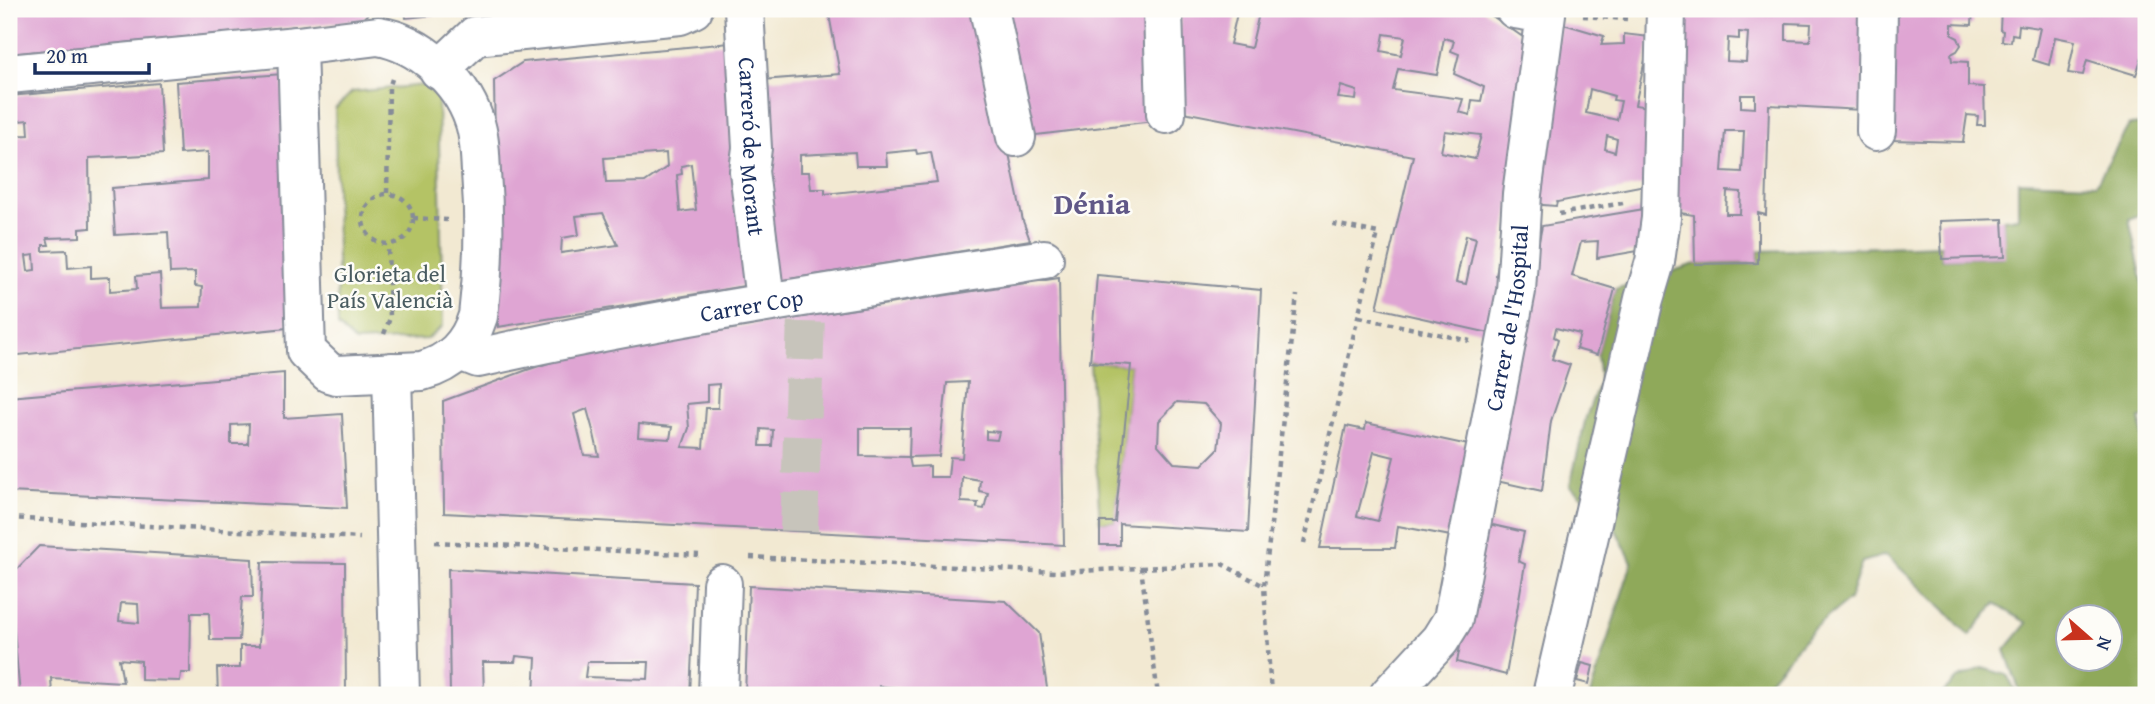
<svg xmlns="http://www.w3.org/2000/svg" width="2155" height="704" viewBox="0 0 2155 704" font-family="'Gentium Book Plus',serif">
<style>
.green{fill:#b4c365;stroke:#687962;stroke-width:2}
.forest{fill:#8fa95a;stroke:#556c5c;stroke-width:2;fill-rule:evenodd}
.building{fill:#dfa5d3;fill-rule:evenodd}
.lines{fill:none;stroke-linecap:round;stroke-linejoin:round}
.minor-tunnel{stroke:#c7c4bb;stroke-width:38;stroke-dasharray:38 19;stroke-linecap:butt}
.minor-casing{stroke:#868c98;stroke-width:42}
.path{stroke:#868c98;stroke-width:4.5;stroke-dasharray:5 5;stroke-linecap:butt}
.minor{stroke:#fff;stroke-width:38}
.labels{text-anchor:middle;stroke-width:5;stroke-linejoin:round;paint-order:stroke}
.street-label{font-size:23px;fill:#1b2f5e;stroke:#fdfcf7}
.park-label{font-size:23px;fill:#495b60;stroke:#fdfcf7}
.district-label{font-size:30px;font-weight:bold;fill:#605887;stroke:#fdfcf7}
</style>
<rect width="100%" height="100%" fill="#fdfcf7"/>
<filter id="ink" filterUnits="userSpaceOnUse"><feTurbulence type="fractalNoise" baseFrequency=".0143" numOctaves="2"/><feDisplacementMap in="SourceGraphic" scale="14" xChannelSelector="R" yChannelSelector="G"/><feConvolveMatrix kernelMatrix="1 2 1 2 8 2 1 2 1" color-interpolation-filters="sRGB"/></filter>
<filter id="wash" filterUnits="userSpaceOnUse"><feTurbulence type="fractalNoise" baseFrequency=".00686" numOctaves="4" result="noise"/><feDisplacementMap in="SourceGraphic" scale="28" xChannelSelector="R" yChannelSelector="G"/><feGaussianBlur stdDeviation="1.57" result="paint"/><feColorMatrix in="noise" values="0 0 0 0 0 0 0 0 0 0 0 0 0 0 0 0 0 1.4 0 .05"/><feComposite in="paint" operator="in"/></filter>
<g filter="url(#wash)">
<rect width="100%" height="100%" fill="#f2e9d2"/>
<g class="green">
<path d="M424 85 438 98 443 326 427 339 355 342 338 326 335 109 352 92Z"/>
<path d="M1090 362 1131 365 1115 522H1100Z"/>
</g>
<g class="forest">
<path d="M2146 124V212L2129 219 2146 298V418L2140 419 2144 447H2146V695H2021L2005 650 2027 623 1995 604 1969 636 1944 609 1886 555 1862 562 1849 600 1815 627 1756 695H1590L1632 562 1612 522 1570 486 1586 417 1600 380 1597 355 1615 289 1695 264 1758 263V251L1941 245 1942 259 2004 257 2003 219 2018 217V181L2096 184 2129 125ZM2068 616H2110V658H2068Z"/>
<path d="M1982 668 2007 675 2017 695H1941L1957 679Z"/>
</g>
<g id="blocks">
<g class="building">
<path d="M9 9H370V11L362 20 9 54Z"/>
<path d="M405 9H473V11L406 18Z"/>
<path d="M828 9H979L1023 221 1030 240 771 282 762 80 840 74ZM916 150 917 154 931 152 937 182 825 194V189H811L809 172H800V155L855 152 856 166H887L886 153Z"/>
<path d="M1000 9H1149L1153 121 1028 136Z"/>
<path d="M1181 9H1238L1230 44 1251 48 1260 9H1482L1530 42 1509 210 1496 275 1505 278 1494 334 1377 308 1413 156 1178 111ZM1384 34 1405 37 1401 55 1381 51ZM1444 38 1454 41 1451 51 1459 54 1454 74 1484 87 1481 101 1472 100 1470 115 1459 112 1463 99 1393 90 1398 69 1437 75ZM1341 86 1357 91 1356 100 1338 98ZM1445 131 1481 135 1475 159 1441 152ZM1466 235 1476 238 1466 284 1456 282Z"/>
<path d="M1680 9H1866L1861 110 1769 105 1766 215 1758 213V263L1695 264 1694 215 1674 212ZM1786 23 1811 24 1810 41 1786 40ZM1739 32 1748 33 1746 62 1727 61 1728 38 1739 39ZM1741 95H1755V108L1741 107ZM1725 131H1744L1742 172 1722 171ZM1727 191 1741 192 1740 214H1726Z"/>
<path d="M1896 9H1973L1972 25 1952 24V35L1958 38 1961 45 1957 51 1951 54 1952 61 1968 62V86L1984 87 1985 125H1977L1978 116 1967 115 1963 142 1892 140Z"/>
<path d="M2001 9H2146V46L2136 75 2087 60 2083 75 2068 73 2075 41 2055 37 2049 65 2033 60 2040 28 2019 25 2018 35 2012 34 2011 42 2002 41 2003 31 2000 30Z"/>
<path d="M1560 23 1604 36 1601 45 1624 44V34L1650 37 1635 105 1648 107 1645 185 1557 202 1556 206 1530 204ZM1590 89 1614 96 1613 100 1621 101 1617 120 1586 113ZM1607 136 1617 139 1615 152 1605 149Z"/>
<path d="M730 43 756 284 498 327 494 81 523 62ZM666 153 667 167 645 182 606 183 604 158ZM691 164 696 210 680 212 677 175 682 174 681 166ZM603 213 618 245 561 253 562 238 579 235 576 216Z"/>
<path d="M283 74 287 328 9 356V136L29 135 28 120 9 122V96L159 83 163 154 89 158 90 228 80 229V237L47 238 49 245H43V251L67 250 68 268 91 266V278L110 277V291L137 289 136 276 160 274 162 308 201 307 202 287 195 286V272L170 273 168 232 115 235 112 188 208 180V152L180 154 176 82ZM34 255 35 270 28 271 26 256Z"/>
<path d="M1644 209V250L1597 258 1598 241 1581 242 1572 276 1615 289 1597 355 1576 349 1580 334 1556 328 1554 337 1558 339 1552 359 1570 365 1551 421 1542 491 1492 480 1542 226Z"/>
<path d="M2003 219 2005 257 1942 259 1940 221Z"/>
<path d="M1097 275 1261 290 1248 532 1120 524V545H1100V522H1115L1131 365 1090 362ZM1177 402 1204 404 1221 423 1218 449 1202 465 1174 463 1158 445 1159 421Z"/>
<path d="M1059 278 1064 545 444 513 443 401 527 370 592 349ZM968 382 962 458 950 457 948 477H930V466L911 467 909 457 860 456V428H910L909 457 939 456 947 383ZM719 384 718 408H706L703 448 682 447 689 428 687 404 707 402V385ZM587 409 594 434 599 456 584 455 574 414ZM639 424 672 427 670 439 638 437ZM761 429 773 430 772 446H760ZM986 431 999 432 997 440 986 439ZM962 477 980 480 979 491 988 493 984 509 977 508 978 503 961 502Z"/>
<path d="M284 373V418L342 414 347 508 9 492V397ZM249 424 248 444H231V425Z"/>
<path d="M1366 423 1473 446 1456 537 1398 526 1395 548H1320L1346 426 1365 430ZM1374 452 1394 457 1378 521 1357 516Z"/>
<path d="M1484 523 1524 532 1518 561 1525 564 1506 675 1457 662Z"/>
<path d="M39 546 252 559 253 597H242L239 640H210L209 613H191L190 673H181L180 681 141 680V661L119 659 123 682 51 678 52 695H20L9 577ZM121 603 138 604 139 623 119 621Z"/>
<path d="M262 562 345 563 346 695H218L217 668H240V646H259Z"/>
<path d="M448 569 695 583 690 695H534L536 658 516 656 515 662H483L484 695H450ZM587 662H649L648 679 585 677Z"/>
<path d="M749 586 1006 601 1039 633 1048 695H915L916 690 879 686 878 695H745Z"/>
<path d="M1582 663 1593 666 1589 684 1577 681Z"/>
</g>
</g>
</g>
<g filter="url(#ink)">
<use href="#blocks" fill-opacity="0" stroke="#868c98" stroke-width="2"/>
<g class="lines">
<path class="minor-tunnel" d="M799 531 806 316"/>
<g class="minor-casing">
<g id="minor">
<path id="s1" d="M744 9 752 148 749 171 763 284"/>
<path d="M989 9 1016 137"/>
<path d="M1163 9 1166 114"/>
<path d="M378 36C420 43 460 79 474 120 480 137 480 155 481 172 485 221 484 268 478 316 469 345 451 363 422 371L336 375 329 373 306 351 297 46Z"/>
<path d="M439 70 475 36 680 15 693 9"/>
<path d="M9 74 297 46"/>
<path d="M1876 131 1878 9"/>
<path id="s2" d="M460 351 478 358C665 316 855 289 1044 259"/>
<path d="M392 372 400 695"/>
<path d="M718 695 722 584"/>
<path id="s3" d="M1389 695 1440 640 1453 619 1516 291 1522 194 1546 14 1515 9"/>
<path d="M1552 695 1644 299 1655 262 1661 218 1666 9"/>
</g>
</g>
<g class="path">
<path d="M1583 16 1627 19"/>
<path d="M387 193 389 88 392 79"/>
<circle cx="388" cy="219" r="25"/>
<path d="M1559 214 1623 203"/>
<path d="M413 218 447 220"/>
<path d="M1359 317 1470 341"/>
<path d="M384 334 390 318 388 245"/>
<path d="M9 518 360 538"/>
<path d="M435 542 699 555"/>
<path d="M1304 543 1378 233 1329 223"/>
<path d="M750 557 1056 572 1141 568 1158 695"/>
<path d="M1141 568 1222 564 1264 586"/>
<path d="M1271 695 1264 586 1297 295"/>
</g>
<use href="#minor" class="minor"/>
</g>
</g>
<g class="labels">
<g class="street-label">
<text dy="8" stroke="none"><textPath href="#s1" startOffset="138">Carreró de Morant</textPath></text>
<text dy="8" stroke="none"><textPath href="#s2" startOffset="298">Carrer Cop</textPath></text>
<text dy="8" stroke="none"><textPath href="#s3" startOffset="406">Carrer de l'Hospital</textPath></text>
</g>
<g class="park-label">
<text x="390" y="282">Glorieta del<tspan x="390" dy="26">País Valencià</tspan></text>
</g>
<g class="district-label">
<text x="1092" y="214">Dénia</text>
</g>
</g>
<rect width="2155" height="704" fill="none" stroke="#fdfcf7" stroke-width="35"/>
<g transform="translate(2089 638) rotate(110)"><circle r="33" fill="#fdfcf7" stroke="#a3aaba" stroke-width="2"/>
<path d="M0-5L12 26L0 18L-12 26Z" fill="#c8321e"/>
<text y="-10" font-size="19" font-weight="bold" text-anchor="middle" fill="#1b2f5e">N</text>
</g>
<path d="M35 63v10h114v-10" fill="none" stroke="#1b2f5e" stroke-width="3.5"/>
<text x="46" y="63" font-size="21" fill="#1b2f5e" stroke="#fdfcf7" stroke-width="5" paint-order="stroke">20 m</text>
</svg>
